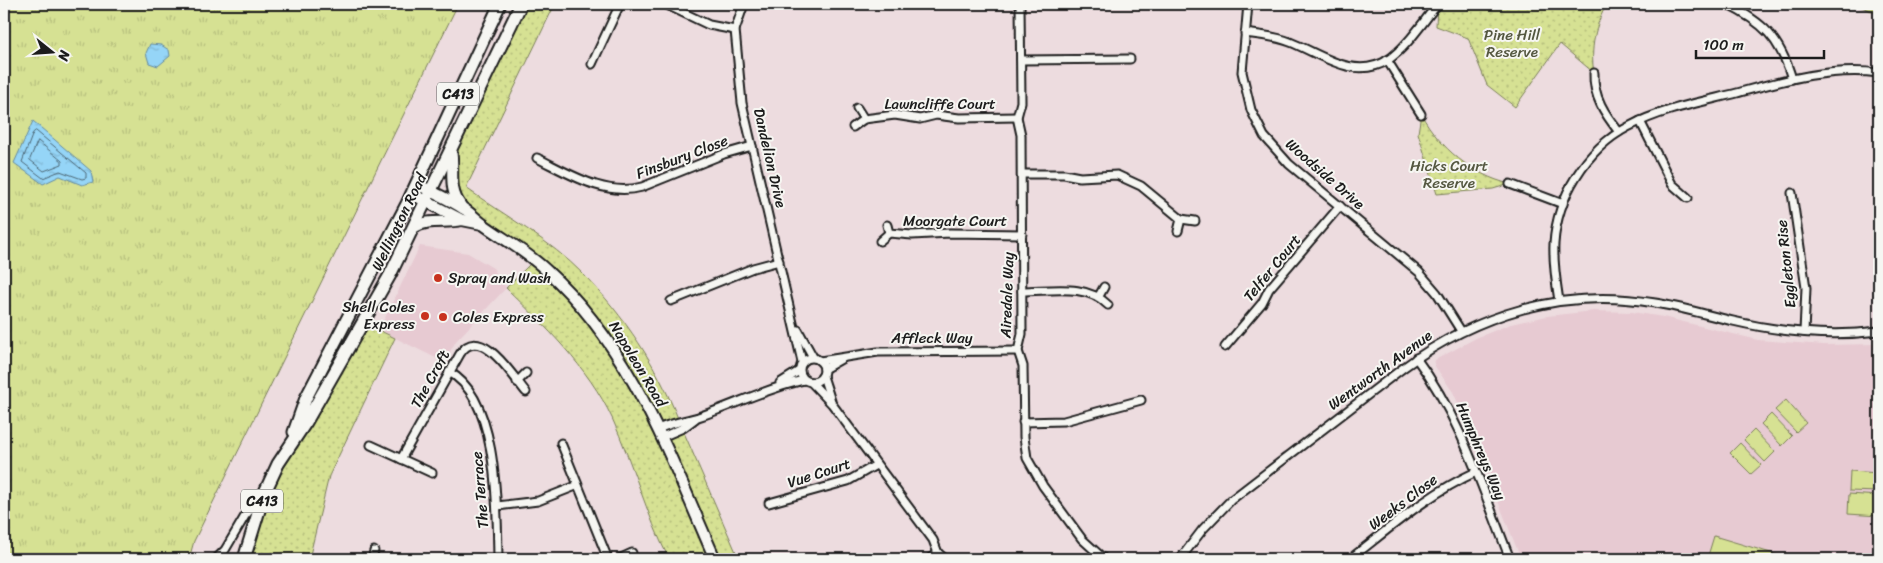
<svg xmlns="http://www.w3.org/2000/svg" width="1883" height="563" viewBox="0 0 1883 563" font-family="Sriracha,sans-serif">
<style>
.built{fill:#e7cad2}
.grass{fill:url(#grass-tufts);stroke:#797e58}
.park{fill:url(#park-dots);stroke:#797e58}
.pitch{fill:#d6e193;stroke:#797e58}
.water{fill:url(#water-ripples);stroke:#658b9f}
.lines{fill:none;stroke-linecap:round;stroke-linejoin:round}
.shore{stroke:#4c6674;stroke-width:1}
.minor-casing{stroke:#1c1c1c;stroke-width:11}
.secondary-casing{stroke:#1c1c1c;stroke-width:14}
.primary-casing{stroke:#1c1c1c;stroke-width:15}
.minor{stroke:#f6f6f2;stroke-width:7}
.secondary{stroke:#f6f6f2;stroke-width:10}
.primary{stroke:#f6f6f2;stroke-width:11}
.poi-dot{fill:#c8321e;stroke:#f6f6f2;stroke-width:2}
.labels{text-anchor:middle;stroke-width:4;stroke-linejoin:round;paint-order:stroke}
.shield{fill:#f6f6f2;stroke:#5d5d5c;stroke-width:1}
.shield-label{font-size:14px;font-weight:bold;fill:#1c1c1c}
.park-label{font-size:15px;fill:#545740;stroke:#f6f6f2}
.street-label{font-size:15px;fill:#1c1c1c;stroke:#f6f6f2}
.poi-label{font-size:15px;fill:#1c1c1c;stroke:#f6f6f2;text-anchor:start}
</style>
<defs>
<pattern id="grass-tufts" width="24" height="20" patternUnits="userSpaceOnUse" patternTransform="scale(1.25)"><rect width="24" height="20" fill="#d6e193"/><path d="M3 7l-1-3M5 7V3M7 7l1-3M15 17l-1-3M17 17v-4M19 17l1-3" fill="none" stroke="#b7c07e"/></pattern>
<pattern id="park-dots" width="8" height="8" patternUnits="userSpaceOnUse" patternTransform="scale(1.25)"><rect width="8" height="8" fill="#d6e193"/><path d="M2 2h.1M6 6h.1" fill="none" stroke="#b7c07e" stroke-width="1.8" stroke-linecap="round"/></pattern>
<pattern id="water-ripples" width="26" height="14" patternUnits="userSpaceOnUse" patternTransform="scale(1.25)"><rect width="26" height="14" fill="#95d5f7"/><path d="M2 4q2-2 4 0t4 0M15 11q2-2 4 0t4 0" fill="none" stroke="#80b6d3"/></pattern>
</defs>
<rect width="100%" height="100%" fill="#eddcdf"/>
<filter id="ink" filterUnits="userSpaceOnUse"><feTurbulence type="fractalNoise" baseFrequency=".02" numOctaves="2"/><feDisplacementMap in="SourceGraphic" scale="10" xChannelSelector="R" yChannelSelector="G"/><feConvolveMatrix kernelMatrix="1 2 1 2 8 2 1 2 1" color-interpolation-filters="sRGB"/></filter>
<g filter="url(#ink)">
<g class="built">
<path d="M420 246 468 253 493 268 506 288 456 341 444 362 379 330Z"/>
<path d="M1593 311 1632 312 1663 317 1758 340 1824 345 1879 344V559H1521L1467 423 1453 392 1434 365 1435 360 1476 338 1511 324 1547 316Z"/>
</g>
<path class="grass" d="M4 4H458L194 541 189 559H4Z"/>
<g class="park">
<path d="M521 4H555L466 188C504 215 551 241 583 274 624 315 658 367 679 421L658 429 661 437 682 428 739 559H669C646 514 633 464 612 418 589 368 544 325 506 288L534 260 456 199 451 149Z"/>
<path d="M1441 4H1607C1595 24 1590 50 1594 73L1560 44 1515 107 1487 85 1468 38 1436 26 1437 5Z"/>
<path d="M1853 4H1879V14L1854 4Z"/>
<path d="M1421 114C1440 148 1472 175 1510 184L1493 189 1437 194 1418 133Z"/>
<path d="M364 323 395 338 329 476 309 559H244L264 494Z"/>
</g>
<g class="pitch">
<path d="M1786 400 1806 423 1796 432 1775 410Z"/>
<path d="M1771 414 1792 436 1782 446 1761 424Z"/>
<path d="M1754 430 1775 452 1765 462 1744 440Z"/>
<path d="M1740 443 1761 465 1751 474 1730 453Z"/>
<path d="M1850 471 1879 473V492L1849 491Z"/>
<path d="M1849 494 1879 496V516L1848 514Z"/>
<path d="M1714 536 1791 559H1707Z"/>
</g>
<g class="water">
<path d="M150 44 161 45 169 50 170 56 158 66 149 63 146 53Z"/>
<path d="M33 121 91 171 93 182 82 185 60 176 43 184 14 163Z"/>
</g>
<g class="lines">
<g class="shore">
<path d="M36 131 86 173V178L82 179 60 171 43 178 22 162 33 133Z"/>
<path d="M38 141 62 161V164L44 171 30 160Z"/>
</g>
<g class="minor-casing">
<g id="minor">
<path d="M665 4 709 25 735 30"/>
<path d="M744 4 735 30 742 103 802 362"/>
<path d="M1020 4 1021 102 1017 117 1021 135 1022 334 1018 351 1023 366 1024 437 1027 458 1043 486 1082 539 1104 559"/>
<path d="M1248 4 1242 72 1251 110 1264 136 1289 164 1419 272 1437 293 1461 331"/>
<path d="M1726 4C1763 22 1780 38 1792 79"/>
<path d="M1245 33C1260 35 1275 36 1290 42 1321 54 1354 81 1388 60 1407 47 1422 23 1437 5"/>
<path d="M1021 60 1130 59"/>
<path d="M1387 60 1421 114"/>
<path d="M592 64 620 4"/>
<path d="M1594 73C1593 97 1605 114 1619 132"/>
<path d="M857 108 864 119"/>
<path d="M1640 121 1672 184 1688 198"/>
<path d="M853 127 864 119 895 115 920 119 936 115 959 118 1017 117"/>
<path d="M537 158C570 174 605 197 642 187L724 154 752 146"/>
<path d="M1022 174H1064L1080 177 1117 175 1141 186 1181 219 1195 221"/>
<path d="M1510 184 1563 204"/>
<path d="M1792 193 1806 288 1804 332"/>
<path d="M887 225 889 233 912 235 950 233 1022 234"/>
<path d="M1178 231 1181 219"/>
<path d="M880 241 889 233"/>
<path d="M1022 291C1051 291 1087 283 1108 305"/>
<path d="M1099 296 1104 287"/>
<path d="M671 301 753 268 779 261"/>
<path d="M1559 301C1556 282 1553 264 1554 244 1557 197 1586 149 1628 127 1662 109 1701 102 1737 93 1785 80 1830 67 1879 73"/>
<path d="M798 330 813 357"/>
<path d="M1225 347 1262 303 1269 289 1340 206"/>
<circle cx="812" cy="370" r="12"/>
<path d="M1416 358C1461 418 1483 491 1510 559"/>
<path d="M820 361 878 352 1018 351"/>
<path d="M824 369 843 358"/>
<path d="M449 372C499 398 497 510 498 559"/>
<path d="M823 376 831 401"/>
<path d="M517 382 526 373"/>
<path d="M811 382 832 404 933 540 938 553 945 559"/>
<path d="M780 383 799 371"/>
<path d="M1023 422 1064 421 1141 400"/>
<path d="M658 429C671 423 685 421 698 417 734 405 767 388 804 380"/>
<path d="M662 437 683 428 695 419"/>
<path d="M561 443 608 559"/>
<path d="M371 445 432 473"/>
<path d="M401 459 460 354C480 322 514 378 526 392"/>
<path d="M769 503 848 481 876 465"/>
<path d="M497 506 538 501 576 486"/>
<path d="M216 559 225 550 245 516 261 497"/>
<path d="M372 559 374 551"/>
<path d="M619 559 632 553"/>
<path d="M929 559 938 553"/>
<path d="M1180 559 1203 529 1231 500 1403 368C1476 314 1564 287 1655 303 1681 307 1707 315 1733 321 1780 332 1831 337 1879 331"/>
<path d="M1350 559C1390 528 1429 493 1476 472"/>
</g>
</g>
<g class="secondary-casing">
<g id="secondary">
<path d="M451 149C455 170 447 188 461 206"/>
<path d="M417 184C432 192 449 199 464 209 471 213 477 220 484 225 505 240 527 252 546 270 631 346 670 457 715 559"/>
<path d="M412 194 462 220 482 224"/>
<path d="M413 228C429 218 444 224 462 220"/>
</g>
</g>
<g class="primary-casing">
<g id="primary">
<path d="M294 432 306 398 407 204 500 4"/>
<path d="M244 559 264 494 278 464 306 422 390 275 521 4"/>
</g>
</g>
<use href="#minor" class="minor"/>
<use href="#secondary" class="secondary"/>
<use href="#primary" class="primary"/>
</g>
</g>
<g class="poi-dot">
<circle cx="438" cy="278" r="5"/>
<circle cx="425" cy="316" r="5"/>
<circle cx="443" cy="317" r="5"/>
</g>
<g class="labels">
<g class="shield">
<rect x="437" y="82.5" width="42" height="23" rx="4"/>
<rect x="241" y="489.5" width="42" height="23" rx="4"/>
</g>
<g class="shield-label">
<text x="458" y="99">C413</text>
<text x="262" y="506">C413</text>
</g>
<g class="park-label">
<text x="1512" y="40">Pine Hill<tspan x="1512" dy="17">Reserve</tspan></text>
<text x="1449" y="171">Hicks Court<tspan x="1449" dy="17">Reserve</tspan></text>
</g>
<g class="street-label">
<text x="940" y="109">Lawncliffe Court</text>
<text transform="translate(682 157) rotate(-21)" y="5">Finsbury Close</text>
<text transform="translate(770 158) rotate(77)" y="5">Dandelion Drive</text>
<text transform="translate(1325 174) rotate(41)" y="5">Woodside Drive</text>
<text x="955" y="226">Moorgate Court</text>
<text transform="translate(399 222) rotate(-64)" y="5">Wellington Road</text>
<text transform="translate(1786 264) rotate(-96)" y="5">Eggleton Rise</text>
<text transform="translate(1272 268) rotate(-51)" y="5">Telfer Court</text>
<text transform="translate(1007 295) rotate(-88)" y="5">Airedale Way</text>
<text x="932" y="343">Affleck Way</text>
<text transform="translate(638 364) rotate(59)" y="5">Napoleon Road</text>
<text transform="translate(1380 370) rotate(-36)" y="5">Wentworth Avenue</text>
<text transform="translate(430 379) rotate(-61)" y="5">The Croft</text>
<text transform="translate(1481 451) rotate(67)" y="5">Humphreys Way</text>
<text transform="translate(819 473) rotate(-18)" y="5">Vue Court</text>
<text transform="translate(480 490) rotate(-95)" y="5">The Terrace</text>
<text transform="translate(1403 502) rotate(-37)" y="5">Weeks Close</text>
</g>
<g class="poi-label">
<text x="448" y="283">Spray and Wash</text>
<text x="415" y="312" text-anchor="end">Shell Coles<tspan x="415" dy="17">Express</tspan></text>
<text x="453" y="322">Coles Express</text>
</g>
</g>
<rect width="1883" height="563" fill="none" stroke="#f6f6f2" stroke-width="20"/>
<rect x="10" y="10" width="1863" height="543" fill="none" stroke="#1c1c1c" stroke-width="2" filter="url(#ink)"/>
<g transform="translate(52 52) rotate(107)" stroke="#f6f6f2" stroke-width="4" paint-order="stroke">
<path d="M0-4L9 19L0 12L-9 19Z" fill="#1c1c1c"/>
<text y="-8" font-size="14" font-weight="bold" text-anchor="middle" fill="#1c1c1c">N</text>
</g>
<path d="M1696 50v8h128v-8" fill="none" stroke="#1c1c1c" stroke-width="2.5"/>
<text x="1703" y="50" font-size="15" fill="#1c1c1c" stroke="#f6f6f2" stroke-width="4" paint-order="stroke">100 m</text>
</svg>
